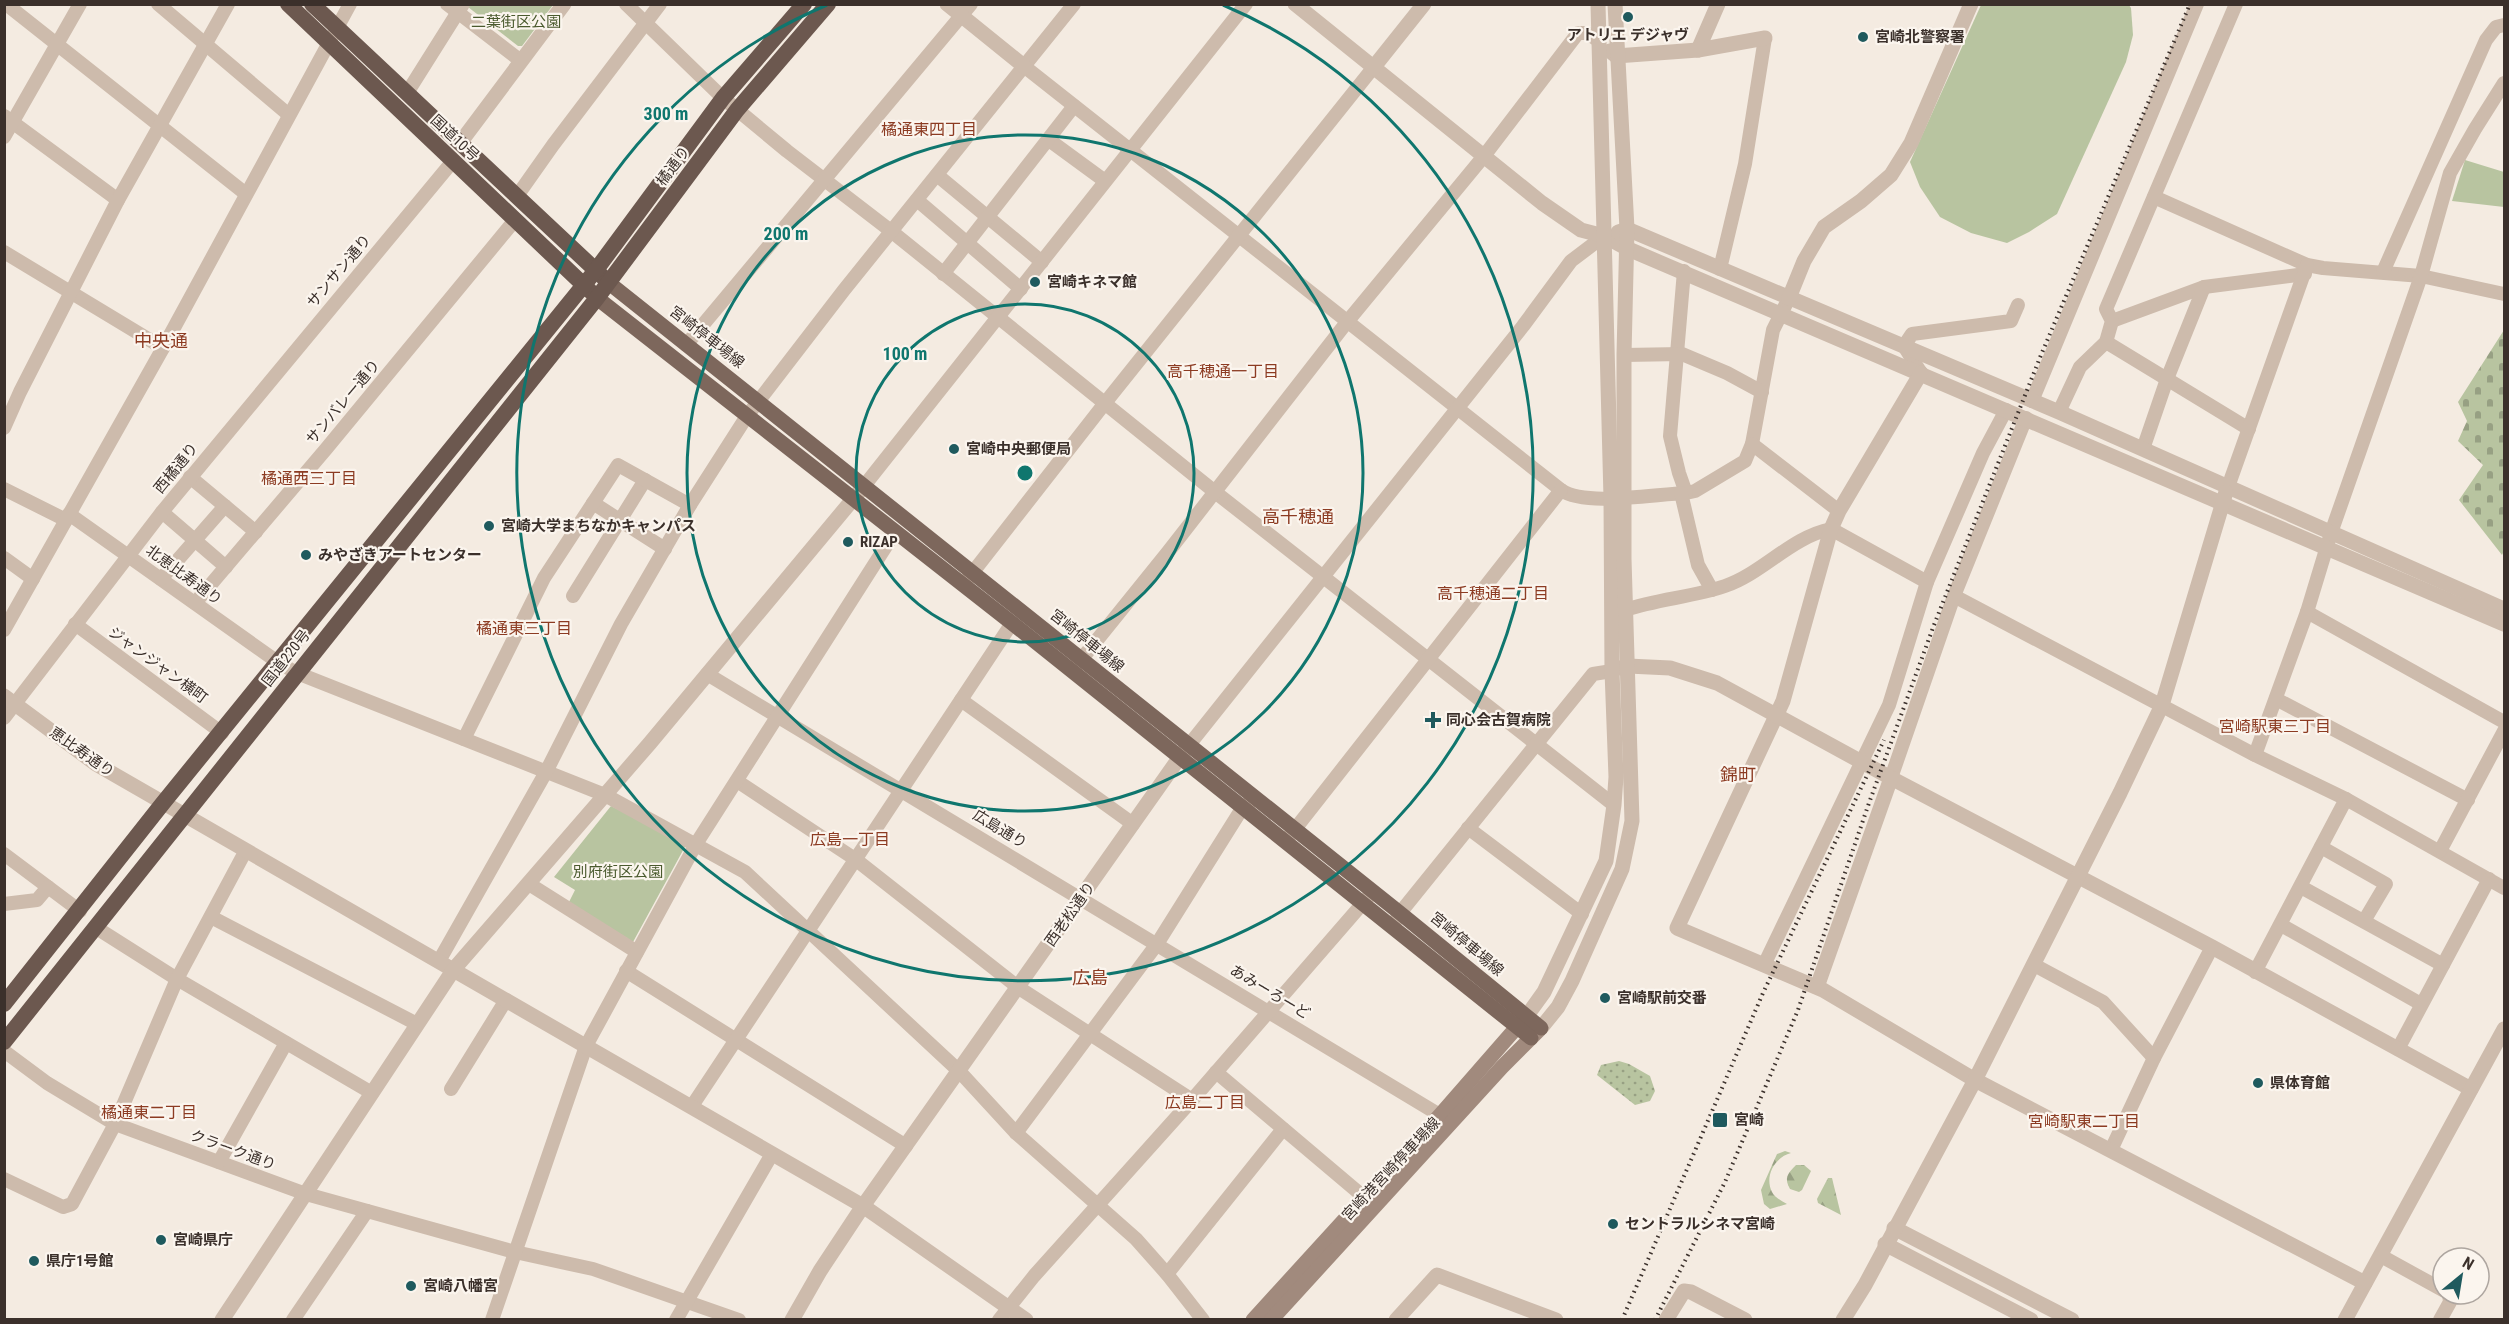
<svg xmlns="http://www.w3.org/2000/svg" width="2509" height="1324" viewBox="0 0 2509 1324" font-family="'Roboto Condensed','Noto Sans JP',sans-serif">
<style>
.grass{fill:url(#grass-dots)}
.forest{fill:url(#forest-firs)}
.cemetery{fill:url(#cemetery-stones)}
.park{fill:#b8c4a0}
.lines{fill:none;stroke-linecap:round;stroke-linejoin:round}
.minor{stroke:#cdbbac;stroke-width:14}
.tertiary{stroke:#cdbbac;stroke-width:15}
.secondary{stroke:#a18a7d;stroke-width:15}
.primary{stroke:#7d675c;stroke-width:15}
.trunk{stroke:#6c584f;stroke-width:16}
.rail{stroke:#3b302b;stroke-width:4;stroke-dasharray:1.5 4.5;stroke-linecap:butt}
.ring{fill:none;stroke:#0f766e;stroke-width:3}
.poi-dot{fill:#1f5a5e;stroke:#fbf5ee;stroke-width:2}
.labels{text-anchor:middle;stroke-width:4.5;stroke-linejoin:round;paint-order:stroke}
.park-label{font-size:15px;fill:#4a5a2e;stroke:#fbf5ee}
.poi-label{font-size:15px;font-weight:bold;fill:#3b302b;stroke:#fbf5ee;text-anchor:start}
.street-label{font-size:15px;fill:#3b302b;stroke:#fbf5ee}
.neighbourhood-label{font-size:16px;fill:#8c3b22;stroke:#fbf5ee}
.quarter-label{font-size:18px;fill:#8c3b22;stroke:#fbf5ee}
.centre{fill:#0f766e;stroke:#fbf5ee;stroke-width:3}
.ring-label{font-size:18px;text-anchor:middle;font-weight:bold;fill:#0f766e;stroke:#fbf5ee;stroke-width:4.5;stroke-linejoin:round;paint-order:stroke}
</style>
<defs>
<pattern id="grass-dots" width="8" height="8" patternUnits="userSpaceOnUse" patternTransform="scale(1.5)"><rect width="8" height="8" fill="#b8c4a0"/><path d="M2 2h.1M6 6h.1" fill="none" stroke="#97a083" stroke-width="1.8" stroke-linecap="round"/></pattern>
<pattern id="forest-firs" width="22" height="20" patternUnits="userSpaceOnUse" patternTransform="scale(1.5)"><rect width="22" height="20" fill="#b8c4a0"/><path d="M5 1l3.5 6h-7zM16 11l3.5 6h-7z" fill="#97a083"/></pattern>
<pattern id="cemetery-stones" width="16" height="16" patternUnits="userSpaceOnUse" patternTransform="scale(1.5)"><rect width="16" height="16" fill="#b8c4a0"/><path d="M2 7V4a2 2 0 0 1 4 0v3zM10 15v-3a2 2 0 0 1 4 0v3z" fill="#97a083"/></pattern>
</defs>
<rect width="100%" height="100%" fill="#f4ebe1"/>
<path class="grass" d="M1619 1061 1629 1064 1650 1076 1655 1091 1650 1101 1635 1105 1597 1075 1601 1065Z"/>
<g class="forest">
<path d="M1785 1151 1791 1153C1775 1157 1764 1176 1772 1192 1775 1198 1782 1201 1787 1204L1770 1209 1764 1204 1761 1190 1777 1154Z"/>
<path d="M1796 1165H1804L1811 1171 1802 1190 1799 1192 1790 1189C1784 1178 1787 1174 1796 1165Z"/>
<path d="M1828 1178H1832L1841 1215 1818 1203 1817 1199Z"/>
</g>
<path class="cemetery" d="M2504 330V551L2502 555 2459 500 2483 465 2458 441 2467 421 2458 402Z"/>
<g class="park">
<path d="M470 4 553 5 522 46H518L468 7Z"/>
<path d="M1981 5H2129L2131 8 2133 35 2126 62 2057 214 2029 232 2007 243 1971 233 1940 217 1920 187 1910 162Z"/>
<path d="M2465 160 2504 172V207L2452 201Z"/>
<path d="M611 806 687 843 633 942 569 902 575 890 554 877Z"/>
</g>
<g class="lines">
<g class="minor">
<path d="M6 4 246 194"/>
<path d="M158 4 289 115"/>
<path d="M447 4 521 61"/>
<path d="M626 4 723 98 787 151 891 231 1215 492 1614 805"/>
<path d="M1025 67 1561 490C1585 507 1655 494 1686 493L1695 491 1745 461 1752 444 1773 330 1789 298"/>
<path d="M407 93 463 4"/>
<path d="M4 116 118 200"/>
<path d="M4 137 80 4"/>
<path d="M1049 140 1105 181"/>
<path d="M937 175 1042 262"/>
<path d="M517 196 553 145 660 4"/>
<path d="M2154 197 2307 265 2323 268 2421 276 2504 294"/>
<path d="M917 200 1021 289"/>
<path d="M4 252 163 348"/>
<path d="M1720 269 1745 164 1765 38"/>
<path d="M1684 271 1670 436 1679 473 1686 493"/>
<path d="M2383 272 2486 40 2496 27 2504 25"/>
<path d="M943 274 1074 106"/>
<path d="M2112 321 2204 287 2305 274"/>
<path d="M2106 342 2249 429"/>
<path d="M686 345 971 4"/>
<path d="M1624 355 1682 354 1727 373 1762 392"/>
<path d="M1921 373 1904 346 1912 334 2011 321 2018 305"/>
<path d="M2032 401 2197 4"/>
<path d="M2059 412 2080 367 2106 342 2112 321 2106 309 2236 4"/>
<path d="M4 428 20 392 118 200 228 4"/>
<path d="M1752 444 1839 511"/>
<path d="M2143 449 2167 379 2204 287"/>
<path d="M190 477 256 532"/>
<path d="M864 486 1246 4"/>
<path d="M2228 487 2307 265"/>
<path d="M4 489 66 520"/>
<path d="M1681 493 1698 565 1712 590"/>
<path d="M593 503 665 549"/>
<path d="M162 512 226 567"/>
<path d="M69 514 279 663 297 673 605 795 745 872 959 1071 1016 1133 1136 1239 1167 1274 1203 1320"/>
<path d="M4 558 33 579"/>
<path d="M161 579 225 506"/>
<path d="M966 581 1105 403 1373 68"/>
<path d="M573 596 645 480"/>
<path d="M1954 596 2255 755 2346 799 2504 888"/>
<path d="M195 603 326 449 515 220"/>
<path d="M1625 610C1658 599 1693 597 1725 586 1763 573 1791 537 1831 529L1927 582"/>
<path d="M2307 612 2504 722"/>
<path d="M75 624 222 733"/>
<path d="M4 630 163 348 350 4"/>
<path d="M1076 666 1168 552 1347 322 1484 156 1578 33H1587L1599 41"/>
<path d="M707 674 1448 1120"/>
<path d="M2276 699 2468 800"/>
<path d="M961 700 1133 824"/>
<path d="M4 718 162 512 453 161"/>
<path d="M464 739 544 578 618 465 690 505"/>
<path d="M1189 745 1523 326 1571 261 1604 236"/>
<path d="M2255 755 2307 612 2331 533 2421 276 2450 173 2475 129 2504 83"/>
<path d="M1891 778 1954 596 2026 418"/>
<path d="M737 781 855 859 1019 988 1192 1100"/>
<path d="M1468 828 1582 914"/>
<path d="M1288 838 1561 490"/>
<path d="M2321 847 2386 884 2364 921"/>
<path d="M2440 851 2504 731"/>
<path d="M4 854 80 911"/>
<path d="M529 884 637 952"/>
<path d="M2301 887 2443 965"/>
<path d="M4 904 37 900 48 887"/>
<path d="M211 917 417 1024"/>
<path d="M1395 922 1400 913 1593 674 1612 671"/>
<path d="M2281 925 2421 1004"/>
<path d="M95 927 177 979 372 1093"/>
<path d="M439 961 546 772 621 624 690 505 747 416 844 290 1074 4"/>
<path d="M1764 965 1889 705 1927 582 1983 453 2006 410"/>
<path d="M2034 965 2103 1002 2154 1058"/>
<path d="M626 971 906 1146"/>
<path d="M2255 972 2346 799"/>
<path d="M2398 1049 2489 879"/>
<path d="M4 1051 47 1083 115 1124 306 1194 515 1252 593 1269 739 1320"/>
<path d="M1216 1072 1371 1203"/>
<path d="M451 1089 506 1000"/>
<path d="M692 1106 1012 623"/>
<path d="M1016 1133 1157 944 1243 807 1252 801"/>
<path d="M2111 1150 2154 1058 2212 947"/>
<path d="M219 1162 286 1043"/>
<path d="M4 1179 63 1207 72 1204 115 1124 177 979 245 852"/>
<path d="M2381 1256 2443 1290"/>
<path d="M1167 1274 1283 1129"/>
<path d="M293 1320 367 1211"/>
<path d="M492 1320 586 1046 696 844 895 532"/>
<path d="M676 1320 772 1154"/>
<path d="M999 1320 1034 1276 1192 1100 1370 895"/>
<path d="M2440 1320 2450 1302 2449 1294"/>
</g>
<g class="tertiary">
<path d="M947 4 1025 67"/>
<path d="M1295 4 1542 203 1581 230 1604 236 1626 248 2504 624"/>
<path d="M1698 50 1718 4"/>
<path d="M1610 51 1616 56 1698 50 1765 38"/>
<path d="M1373 68 1424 4"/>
<path d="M460 143 564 4"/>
<path d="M1618 232 1627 229 2059 412 2504 609"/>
<path d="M1789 298 1804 261 1824 227 1861 201 1891 175 1911 143 1971 4"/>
<path d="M1921 373 1839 511 1831 529 1783 701 1677 928 1823 990 1975 1080 2365 1283"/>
<path d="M1620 668 1628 666 1670 668 1717 683 1891 778 2212 947 2471 1089"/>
<path d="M4 696 96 764 863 1206 1026 1320"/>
<path d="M1817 987 1891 778"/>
<path d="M1526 1017 1544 992 1606 861 1614 805 1616 777 1612 671 1611 498 1598 4"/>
<path d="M1541 1028 1558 1007 1572 981 1622 869 1632 821 1624 559V355L1627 229 1615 4"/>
<path d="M1894 1228 2072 1320"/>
<path d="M1885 1244 2031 1320"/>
<path d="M222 1320 454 969 650 743 864 486"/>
<path d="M792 1320 820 1271 863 1206 1187 747"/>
<path d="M1396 1320 1437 1275 1556 1320"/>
<path d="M1666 1320 1684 1291 1691 1292 1745 1320"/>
<path d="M1843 1320 1865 1285 1975 1080 2120 793 2162 705 2226 492"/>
<path d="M2345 1320 2504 1029"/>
</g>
<g class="secondary">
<path d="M1253 1320 1441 1114 1524 1019"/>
<path d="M1271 1320 1502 1067 1539 1030"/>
</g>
<g class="primary">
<path d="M609 283 1400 913 1541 1028"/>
<path d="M597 298 1012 623 1531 1038"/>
</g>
<g class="trunk">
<path d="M288 4 590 291"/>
<path d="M312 4 604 278"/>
<path d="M4 1004 163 803 596 270 723 98 804 4"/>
<path d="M4 1042 597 298 737 110 828 4"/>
</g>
<g class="rail">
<path d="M1622 1320 1763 993 1884 740"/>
<path d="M1655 1320 1725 1182 1798 1010 1869 803 1934 625 2041 355 2190 4"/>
</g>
</g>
<g class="ring">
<circle cx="1025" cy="473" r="169"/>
<circle cx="1025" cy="473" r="338"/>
<path d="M1223 5A508 508 0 1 1 827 5"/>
</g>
<g class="poi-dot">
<circle cx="1628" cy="17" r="6"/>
<circle cx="1863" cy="37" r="6"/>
<circle cx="1035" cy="282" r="6"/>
<circle cx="954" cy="449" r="6"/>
<circle cx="489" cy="526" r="6"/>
<circle cx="848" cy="542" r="6"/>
<circle cx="306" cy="555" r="6"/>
<path d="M1430 711h6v6h6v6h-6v6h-6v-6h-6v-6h6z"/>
<circle cx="1605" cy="998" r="6"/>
<circle cx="2258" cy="1083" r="6"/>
<rect x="1712" y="1112" width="16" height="16" rx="3"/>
<circle cx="1613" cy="1224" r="6"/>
<circle cx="161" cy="1240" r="6"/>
<circle cx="34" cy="1261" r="6"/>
<circle cx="411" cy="1286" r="6"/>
</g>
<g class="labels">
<g class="park-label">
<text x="516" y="27">二葉街区公園</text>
<text x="618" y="877">別府街区公園</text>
</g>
<g class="poi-label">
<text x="1628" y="40" text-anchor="middle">アトリエ デジャヴ</text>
<text x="1875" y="42">宮崎北警察署</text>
<text x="1047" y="287">宮崎キネマ館</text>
<text x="966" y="454">宮崎中央郵便局</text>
<text x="501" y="531">宮崎大学まちなかキャンパス</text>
<text x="860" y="547">RIZAP</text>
<text x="318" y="560">みやざきアートセンター</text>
<text x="1446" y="725">同心会古賀病院</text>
<text x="1617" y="1003">宮崎駅前交番</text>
<text x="2270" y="1088">県体育館</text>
<text x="1734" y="1125">宮崎</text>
<text x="1625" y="1229">セントラルシネマ宮崎</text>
<text x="173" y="1245">宮崎県庁</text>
<text x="46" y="1266">県庁1号館</text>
<text x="423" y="1291">宮崎八幡宮</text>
</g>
<g class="street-label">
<text transform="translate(455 138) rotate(43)" y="5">国道10号</text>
<text transform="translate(673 166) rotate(-53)" y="5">橘通り</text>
<text transform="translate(339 271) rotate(-50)" y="5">サンサン通り</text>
<text transform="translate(707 337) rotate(38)" y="5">宮崎停車場線</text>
<text transform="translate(343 402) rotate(-50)" y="5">サンバレー通り</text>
<text transform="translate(176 468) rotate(-51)" y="5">西橘通り</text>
<text transform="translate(184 575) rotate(36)" y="5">北恵比寿通り</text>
<text transform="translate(1087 641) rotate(39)" y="5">宮崎停車場線</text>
<text transform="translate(286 658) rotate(-52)" y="5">国道220号</text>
<text transform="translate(158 665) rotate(36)" y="5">ジャンジャン横町</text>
<text transform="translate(82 752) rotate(35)" y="5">恵比寿通り</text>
<text transform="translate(1000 829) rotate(31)" y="5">広島通り</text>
<text transform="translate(1070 914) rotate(-55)" y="5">西老松通り</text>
<text transform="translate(1467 944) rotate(40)" y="5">宮崎停車場線</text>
<text transform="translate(1270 992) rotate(31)" y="5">あみーろーど</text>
<text transform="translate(233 1150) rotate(20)" y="5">クラーク通り</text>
<text transform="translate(1391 1169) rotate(-47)" y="5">宮崎港宮崎停車場線</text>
</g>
<g class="neighbourhood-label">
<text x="929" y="135">橘通東四丁目</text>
<text x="1223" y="377">高千穂通一丁目</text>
<text x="309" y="484">橘通西三丁目</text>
<text x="1493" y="599">高千穂通二丁目</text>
<text x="524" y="634">橘通東三丁目</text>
<text x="2275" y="732">宮崎駅東三丁目</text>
<text x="850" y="845">広島一丁目</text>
<text x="1205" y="1108">広島二丁目</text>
<text x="149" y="1118">橘通東二丁目</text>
<text x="2084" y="1127">宮崎駅東二丁目</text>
</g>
<g class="quarter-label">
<text x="161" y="347">中央通</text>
<text x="1298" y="523">高千穂通</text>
<text x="1738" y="781">錦町</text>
<text x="1090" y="984">広島</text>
</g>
</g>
<circle cx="1025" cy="473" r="9" class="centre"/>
<g class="ring-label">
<text x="666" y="120">300 m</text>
<text x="786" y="240">200 m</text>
<text x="905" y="360">100 m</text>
</g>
<rect width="2509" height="1324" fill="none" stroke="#3b302b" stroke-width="12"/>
<g transform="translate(2461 1276) rotate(30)"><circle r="28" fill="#fbf5ee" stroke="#aea6a0" stroke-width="1.5"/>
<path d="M0-4.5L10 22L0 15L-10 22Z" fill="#1f5a5e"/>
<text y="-9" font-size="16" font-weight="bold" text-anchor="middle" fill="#3b302b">N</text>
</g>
</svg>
